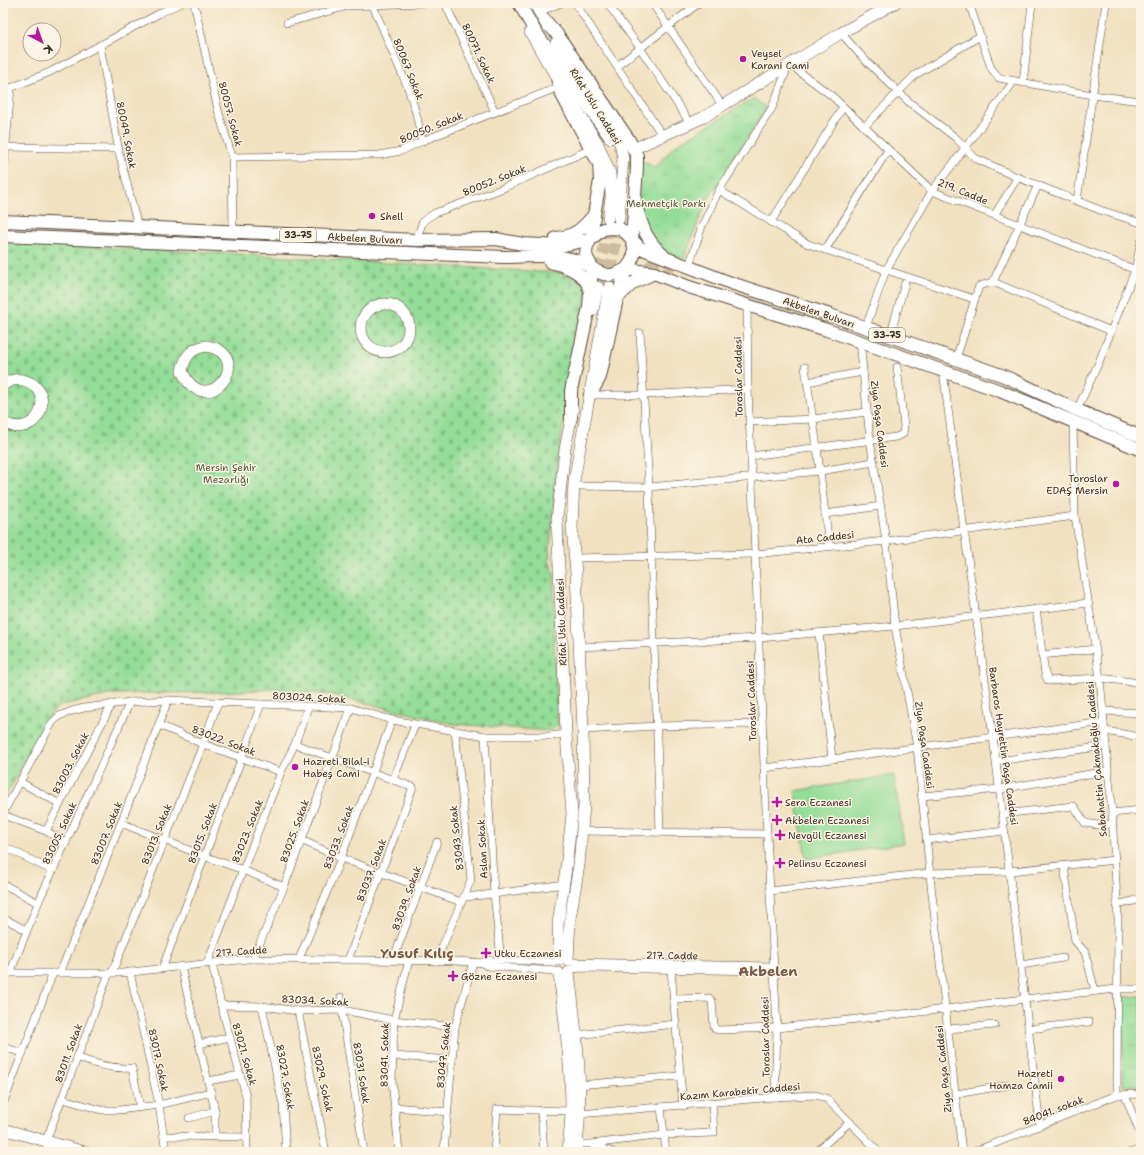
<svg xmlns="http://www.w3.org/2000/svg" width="1144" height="1155" viewBox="0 0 1144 1155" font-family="'Shantell Sans',sans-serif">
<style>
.cemetery{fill:url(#cemetery-stones);stroke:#68845b}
.park{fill:url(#park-tufts);stroke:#68845b}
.pitch{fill:#94dd98;stroke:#68845b}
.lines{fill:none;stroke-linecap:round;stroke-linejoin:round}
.secondary-tunnel{stroke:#cdbca0;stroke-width:11;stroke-dasharray:11 5.5;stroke-linecap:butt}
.primary-tunnel{stroke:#cdbca0;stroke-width:12;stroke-dasharray:12 6;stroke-linecap:butt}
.street-casing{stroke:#564536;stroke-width:8}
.secondary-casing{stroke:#564536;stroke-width:12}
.primary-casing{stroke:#564536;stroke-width:14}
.street{stroke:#fff;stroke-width:7}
.secondary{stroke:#fff;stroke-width:11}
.primary{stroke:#fff;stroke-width:12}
.poi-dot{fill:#b5179e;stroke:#fcf5e5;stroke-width:1.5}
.labels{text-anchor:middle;stroke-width:3;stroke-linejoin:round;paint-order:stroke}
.shield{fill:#fcf5e5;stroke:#75675a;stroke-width:1}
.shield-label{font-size:9px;font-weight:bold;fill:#3b2a1e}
.street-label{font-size:10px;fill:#3b2a1e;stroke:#fcf5e5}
.poi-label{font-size:10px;fill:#3b2a1e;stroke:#fcf5e5;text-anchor:start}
.park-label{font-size:10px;fill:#51573c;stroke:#fcf5e5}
.district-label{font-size:14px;font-weight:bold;fill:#7b5a47;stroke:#fcf5e5}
</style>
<defs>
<pattern id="cemetery-stones" width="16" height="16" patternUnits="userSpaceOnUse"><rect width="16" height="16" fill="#94dd98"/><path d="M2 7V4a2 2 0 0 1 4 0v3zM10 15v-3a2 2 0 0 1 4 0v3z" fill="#80be83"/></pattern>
<pattern id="park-tufts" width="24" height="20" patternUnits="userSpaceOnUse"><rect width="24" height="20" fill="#94dd98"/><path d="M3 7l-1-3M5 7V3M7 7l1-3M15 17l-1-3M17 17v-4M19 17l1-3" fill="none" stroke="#80be83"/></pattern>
</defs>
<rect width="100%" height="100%" fill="#fcf5e5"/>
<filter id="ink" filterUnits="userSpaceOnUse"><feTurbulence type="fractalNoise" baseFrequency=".025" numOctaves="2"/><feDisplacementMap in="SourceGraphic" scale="8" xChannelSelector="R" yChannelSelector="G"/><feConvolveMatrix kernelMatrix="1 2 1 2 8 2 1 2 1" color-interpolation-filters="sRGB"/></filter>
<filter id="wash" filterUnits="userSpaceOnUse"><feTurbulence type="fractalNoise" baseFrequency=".012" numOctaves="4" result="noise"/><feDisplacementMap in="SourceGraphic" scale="16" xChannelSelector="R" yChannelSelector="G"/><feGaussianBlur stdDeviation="0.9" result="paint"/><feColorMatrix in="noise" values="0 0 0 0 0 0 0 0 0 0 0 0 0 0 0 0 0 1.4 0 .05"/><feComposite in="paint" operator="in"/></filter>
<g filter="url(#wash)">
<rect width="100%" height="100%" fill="#f1e1c1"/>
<path class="cemetery" d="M3 243 204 252 561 273 581 281 587 291 558 456 549 560 554 575V646L558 725 550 731 453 724 332 695 277 689 222 692 113 694 58 706 51 714 35 741 3 802Z"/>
<g class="park">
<path d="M754 98 766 108 709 198 699 220 684 259 646 248 635 236 638 158 655 168 674 146Z"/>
<path d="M1141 996V1085L1123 1086V997Z"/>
</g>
<path class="pitch" d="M894 775 904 843 806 859 795 791Z"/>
</g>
<g filter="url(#ink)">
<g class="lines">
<g class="secondary-tunnel">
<path d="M598 287 608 221"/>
<path d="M609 287 619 221"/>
</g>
<g class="primary-tunnel">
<path d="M617 145 630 159 634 177"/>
<path d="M640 244C649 262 653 267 672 273"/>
</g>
<g class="street-casing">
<g id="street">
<path d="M194 3 218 110 232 157 233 232"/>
<path d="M445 3 495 112"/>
<path d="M575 3 662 135"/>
<path d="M607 3 640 48 690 123"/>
<path d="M652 3 722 105"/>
<path d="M969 3 991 68 999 78 1092 95 1141 101"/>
<path d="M373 6 408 88 416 113 422 141"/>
<path d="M539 12 561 3"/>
<path d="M287 23 348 6 422 3"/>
<path d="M841 33 865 60 909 102 956 138 975 158 1012 175 1100 210 1141 223"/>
<path d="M100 45 119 152 138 227"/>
<path d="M617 66 699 3"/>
<path d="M1023 83 1032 3"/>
<path d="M3 91 50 72 162 12 181 3"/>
<path d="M864 127 915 75 980 36"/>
<path d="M7 147 119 149"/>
<path d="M232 157 379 155 401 151 422 141 559 87"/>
<path d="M3 177 11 88"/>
<path d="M1077 201 1106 3"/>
<path d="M995 214 1018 177"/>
<path d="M771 222 843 107"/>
<path d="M416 240 423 221 435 213 501 189 591 149"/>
<path d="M825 250 888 150"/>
<path d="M689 266 702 226 719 190"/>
<path d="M993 282 1111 331"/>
<path d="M974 299 808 244 719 190 772 108 789 64 832 96 932 191 1141 272"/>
<path d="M747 305 748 389 755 554 767 834 777 1028 775 1097"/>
<path d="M866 327 886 270 932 191 966 147 1014 81"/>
<path d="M640 333 649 487 660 832"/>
<path d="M890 336 905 283"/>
<path d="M860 341 870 440 886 541 895 626 917 747 932 894 962 1152"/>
<path d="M956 359 979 286 993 282 1038 185"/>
<path d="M805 367 817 447 829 546"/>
<path d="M943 371 964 530 993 737 1040 1125"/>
<path d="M807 382 863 372"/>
<path d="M590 395H643L748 389"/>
<path d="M1077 410 1099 362 1135 270 1141 242"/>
<path d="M749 422 813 419 867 412"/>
<path d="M1073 422 1075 516 1100 678 1112 813 1118 919 1117 1095"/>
<path d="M1137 435 1141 425"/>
<path d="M751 456 896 437 903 434 904 426 897 367"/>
<path d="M574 486 649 487 820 471 874 462"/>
<path d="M825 514 881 506"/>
<path d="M575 558 755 554 886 541 1075 516"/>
<path d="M1036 609 1045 674 1048 681 1100 678 1141 683"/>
<path d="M819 633 832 759"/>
<path d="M580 647 759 638 895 626 1088 603"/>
<path d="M1042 655 1095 649"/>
<path d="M1103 711 1141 713"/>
<path d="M159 725 203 744 281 772"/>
<path d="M583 730 657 726 762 724"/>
<path d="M1105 731 1141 737"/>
<path d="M485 736 494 894 501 960"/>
<path d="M295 744 332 758 413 787 348 960"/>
<path d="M997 761 1106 746"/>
<path d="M764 768 832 759 1104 722"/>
<path d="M393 780 415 725"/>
<path d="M20 782 60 804"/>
<path d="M921 796 1000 789 1108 771"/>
<path d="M3 813 52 723 59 716 72 711 84 708 130 702 168 700 351 708 392 720 485 736H550L566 734"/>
<path d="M1112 813 1141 810"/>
<path d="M1003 814 1074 806 1085 823 1098 825 1112 824"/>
<path d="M3 815 46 831 66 843"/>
<path d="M121 823 204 856 243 870 284 887"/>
<path d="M46 831 112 704"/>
<path d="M582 831 767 834"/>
<path d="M301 840 341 858 461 902"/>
<path d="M926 840 1005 831"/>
<path d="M3 846 53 871"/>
<path d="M1064 866 1075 941 1085 952 1095 991"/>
<path d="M3 884 38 903"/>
<path d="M770 891 929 873 1010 871 1115 860"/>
<path d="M464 897 494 894 564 884"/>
<path d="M1117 905 1141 899"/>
<path d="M3 918 26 930"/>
<path d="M253 959 284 887 351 708"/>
<path d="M299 959 341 858 392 720"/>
<path d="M393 960 437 842"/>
<path d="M436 961 471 880 455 731"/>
<path d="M570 962 773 966"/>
<path d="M212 963 221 1005 246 1096 247 1152"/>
<path d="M482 963 487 966 556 971"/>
<path d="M207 964 243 870 281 772 295 744 308 707"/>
<path d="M1021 965 1063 958"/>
<path d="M181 967 215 1111 189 1118"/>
<path d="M162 969 242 757 261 704"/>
<path d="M570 969 583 968 774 971"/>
<path d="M671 970 683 1106"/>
<path d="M130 972 159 1105 166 1152"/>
<path d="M3 973H122L248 959 457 961 482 963 487 960H501L556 962"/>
<path d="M10 973 38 903 130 702"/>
<path d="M60 973 121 823 168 700"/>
<path d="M112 973 203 744 218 702"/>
<path d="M341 997 342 1010 364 1152"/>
<path d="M674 999 709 998 712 1001 714 1026 715 1029 718 1030 777 1028 946 1009 1024 999 1117 989H1141"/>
<path d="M221 1005 262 1006 298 1011 342 1010 394 1020 455 1027"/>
<path d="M262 1006 283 1105 286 1152"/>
<path d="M298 1011 326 1152"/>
<path d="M948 1029 995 1025"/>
<path d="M1028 1029 1089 1022"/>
<path d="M576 1035 676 1024"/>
<path d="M199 1044 230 1037"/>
<path d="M3 1047 23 1053"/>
<path d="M393 1056 452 1060"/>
<path d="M77 1057C95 1065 112 1069 132 1068L140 1107"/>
<path d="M208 1081 240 1075"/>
<path d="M579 1085 680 1076"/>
<path d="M956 1094 1008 1085"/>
<path d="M1125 1095 1141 1136"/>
<path d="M63 1099 101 1110H119L159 1105 211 1092"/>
<path d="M3 1104 53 973"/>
<path d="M395 1107 448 1112"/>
<path d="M661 1107 666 1152"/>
<path d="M541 1110 544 1152"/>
<path d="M215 1111V1137"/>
<path d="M579 1114 775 1097 816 1095 826 1098 879 1152"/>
<path d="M164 1136 247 1137"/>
<path d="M577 1144H591L664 1135 714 1133 712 1103"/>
<path d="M593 1145 612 1152"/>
<path d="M48 1152 46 1141 109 973"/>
<path d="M399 1152 392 1081 394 1020 409 960"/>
<path d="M444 1152 455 1027 473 962"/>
<path d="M494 1152 497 1109 571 1111"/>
<path d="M816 1152 850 1122"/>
<path d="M973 1152 1117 1095 1141 1094"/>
<path d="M1131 1152 1141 1151"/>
</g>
</g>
<g class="secondary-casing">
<g id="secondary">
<path d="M534 3 547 26"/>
<path d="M530 32 546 60 598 144 610 173 611 198 608 218"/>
<path d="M556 43 620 143 623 158 619 219"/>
<path d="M633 149 704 117 841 33 895 3"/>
<circle cx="385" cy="328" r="24"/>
<path d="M593 310 598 287"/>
<path d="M207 346C258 356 205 424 182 371 185 356 191 348 207 346Z"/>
<path d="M3 385C10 380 18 378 26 381 58 392 37 442 3 422"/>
<path d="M559 960 558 924 566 868 572 814 566 734 557 519 565 449 573 409"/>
<path d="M568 960 570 919 579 865 584 805 583 730 576 574 572 527 574 481 609 287"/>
<path d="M569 972C576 1031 585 1092 576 1152"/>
<path d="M559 973C564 1018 571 1063 571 1109 571 1123 569 1138 568 1152"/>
<path d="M3 1129 85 1152"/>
</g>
</g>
<g class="primary-casing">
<g id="primary">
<path d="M519 3 535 31 610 137"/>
<path d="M543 18 557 34 629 140 637 156V167L632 240 634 248V255L631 262 626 269 617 299 600 377 590 395"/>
<path d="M556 75 562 95 599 164 600 181 594 215 591 239 587 246 586 253 587 258 592 267 589 307 571 391V418"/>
<path d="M637 209C643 229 647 241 663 255"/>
<path d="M3 221 416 240 496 239 523 244 561 246 591 239 603 229 612 228 620 229 626 233 640 248 731 283 830 315 1004 376 1077 410 1141 437"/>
<path d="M3 236 504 257C528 257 555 253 578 261 589 264 598 275 609 275 615 275 620 272 626 269L654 273 689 287 827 330 1000 391 1141 450"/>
<path d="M556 238C574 237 583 228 594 215"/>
<path d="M550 262C562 264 580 271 587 283 588 285 589 289 590 292"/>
<path d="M617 298 633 283 654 273"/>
</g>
</g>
<use href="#street" class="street"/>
<use href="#secondary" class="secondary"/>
<use href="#primary" class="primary"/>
</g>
</g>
<g class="poi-dot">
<circle cx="743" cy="59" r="4"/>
<circle cx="372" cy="216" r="4"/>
<circle cx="1116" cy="484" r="4"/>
<circle cx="295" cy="767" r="4"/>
<path d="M775 796h4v4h4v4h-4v4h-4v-4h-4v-4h4z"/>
<path d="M775 814h4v4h4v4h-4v4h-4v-4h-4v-4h4z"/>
<path d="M778 829h4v4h4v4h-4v4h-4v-4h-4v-4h4z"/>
<path d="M778 857h4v4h4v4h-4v4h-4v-4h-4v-4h4z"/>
<path d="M484 947h4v4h4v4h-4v4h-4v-4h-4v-4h4z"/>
<path d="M451 970h4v4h4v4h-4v4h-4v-4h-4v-4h4z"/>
<circle cx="1061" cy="1079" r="4"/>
</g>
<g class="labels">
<g class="shield">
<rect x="280" y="228" width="36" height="14" rx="3"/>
<rect x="869" y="328" width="36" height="14" rx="3"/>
</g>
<g class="shield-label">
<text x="298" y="238">33-75</text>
<text x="887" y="338">33-75</text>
</g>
<g class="street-label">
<text transform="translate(479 53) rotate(65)" y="4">80071. Sokak</text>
<text transform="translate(409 69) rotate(68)" y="4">80067 Sokak</text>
<text transform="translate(596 106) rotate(58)" y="4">Rıfat Uslu Caddesi</text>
<text transform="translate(231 114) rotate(75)" y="4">80057. Sokak</text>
<text transform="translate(431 127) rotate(-22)" y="4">80050. Sokak</text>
<text transform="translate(127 135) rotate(79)" y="4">80049. Sokak</text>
<text transform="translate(494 180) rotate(-22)" y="4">80052. Sokak</text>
<text transform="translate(963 191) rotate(22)" y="4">219. Cadde</text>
<text transform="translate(365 238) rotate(3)" y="4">Akbelen Bulvarı</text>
<text transform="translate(819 312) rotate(19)" y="4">Akbelen Bulvarı</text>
<text transform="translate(738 377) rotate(-91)" y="4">Toroslar Caddesi</text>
<text transform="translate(880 424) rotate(83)" y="4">Ziya Paşa Caddesi</text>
<text transform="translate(825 537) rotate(-6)" y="4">Ata Caddesi</text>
<text transform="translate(561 622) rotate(-92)" y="4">Rifat Uslu Caddesi</text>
<text transform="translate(309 697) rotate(3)" y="4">803024. Sokak</text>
<text transform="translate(751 701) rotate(-92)" y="4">Toroslar Caddesi</text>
<text transform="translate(224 740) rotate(21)" y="4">83022. Sokak</text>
<text transform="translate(925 745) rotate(82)" y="4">Ziya Paşa Caddesi</text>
<text transform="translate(1004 746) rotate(82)" y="4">Barbaros Hayrettin Paşa Caddesi</text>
<text transform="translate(1096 759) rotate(-95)" y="4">Sabahattin Çakmakoğlu Caddesi</text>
<text transform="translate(70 763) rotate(-63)" y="4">83003. Sokak</text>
<text transform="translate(247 831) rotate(-68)" y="4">83023. Sokak</text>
<text transform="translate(294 831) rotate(-70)" y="4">83025. Sokak</text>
<text transform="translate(59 833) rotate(-65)" y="4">83005. Sokak</text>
<text transform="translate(106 833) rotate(-68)" y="4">83007. Sokak</text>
<text transform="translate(202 833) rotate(-69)" y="4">83015. Sokak</text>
<text transform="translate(156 834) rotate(-68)" y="4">83013. Sokak</text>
<text transform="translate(338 837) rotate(-69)" y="4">83033. Sokak</text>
<text transform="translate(456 838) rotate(-96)" y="4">83043 Sokak</text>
<text transform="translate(482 849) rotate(-93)" y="4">Aslan Sokak</text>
<text transform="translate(371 870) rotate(-69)" y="4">83037. Sokak</text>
<text transform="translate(406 898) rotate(-70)" y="4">83039. Sokak</text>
<text transform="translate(241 951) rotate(-4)" y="4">217. Cadde</text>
<text transform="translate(672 955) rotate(1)" y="4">217. Cadde</text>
<text transform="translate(315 1000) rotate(3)" y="4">83034. Sokak</text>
<text transform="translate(765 1037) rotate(-91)" y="4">Toroslar Caddesi</text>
<text transform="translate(68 1053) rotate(-70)" y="4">83011. Sokak</text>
<text transform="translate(245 1054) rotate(74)" y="4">83021. Sokak</text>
<text transform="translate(384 1055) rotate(-89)" y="4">83041. Sokak</text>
<text transform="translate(443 1055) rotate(-84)" y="4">83047. Sokak</text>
<text transform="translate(159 1060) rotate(78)" y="4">83017. Sokak</text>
<text transform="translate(943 1069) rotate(-96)" y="4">Ziya Paşa Caddesi</text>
<text transform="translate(362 1073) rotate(81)" y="4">83031 Sokak</text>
<text transform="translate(286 1077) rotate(80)" y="4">83027. Sokak</text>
<text transform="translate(323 1079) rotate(78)" y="4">83029. Sokak</text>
<text transform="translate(740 1091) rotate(-5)" y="4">Kazım Karabekir Caddesi</text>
<text transform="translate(1053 1110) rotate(-21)" y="4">84041. sokak</text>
</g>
<g class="poi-label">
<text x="751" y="57">Veysel<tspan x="751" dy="12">Karani Cami</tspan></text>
<text x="380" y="220">Shell</text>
<text x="1108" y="482" text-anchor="end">Toroslar<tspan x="1108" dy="12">EDAŞ Mersin</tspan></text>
<text x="303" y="765">Hazreti Bilal-i<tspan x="303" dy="12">Habeş Cami</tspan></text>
<text x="785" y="806">Sera Eczanesi</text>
<text x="785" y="824">Akbelen Eczanesi</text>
<text x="788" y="839">Nevgül Eczanesi</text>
<text x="788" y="867">Pelinsu Eczanesi</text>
<text x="494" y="957">Utku Eczanesi</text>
<text x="461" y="980">Gözne Eczanesi</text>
<text x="1053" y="1077" text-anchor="end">Hazreti<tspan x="1053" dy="12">Hamza Camii</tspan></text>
</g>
<g class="park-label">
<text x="666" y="207">Mehmetçik Parkı</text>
<text x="226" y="471">Mersin Şehir<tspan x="226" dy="12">Mezarlığı</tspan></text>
</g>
<g class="district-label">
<text x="417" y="958">Yusuf Kılıç</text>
<text x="768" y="976">Akbelen</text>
</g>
</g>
<rect width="1144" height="1155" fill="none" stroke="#fcf5e5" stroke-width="16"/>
<g transform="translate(42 42) rotate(139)"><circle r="19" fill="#fcf5e5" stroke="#afa495"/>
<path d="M0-3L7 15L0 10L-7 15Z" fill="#b5179e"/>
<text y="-6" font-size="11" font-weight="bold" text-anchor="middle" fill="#3b2a1e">K</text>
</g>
</svg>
